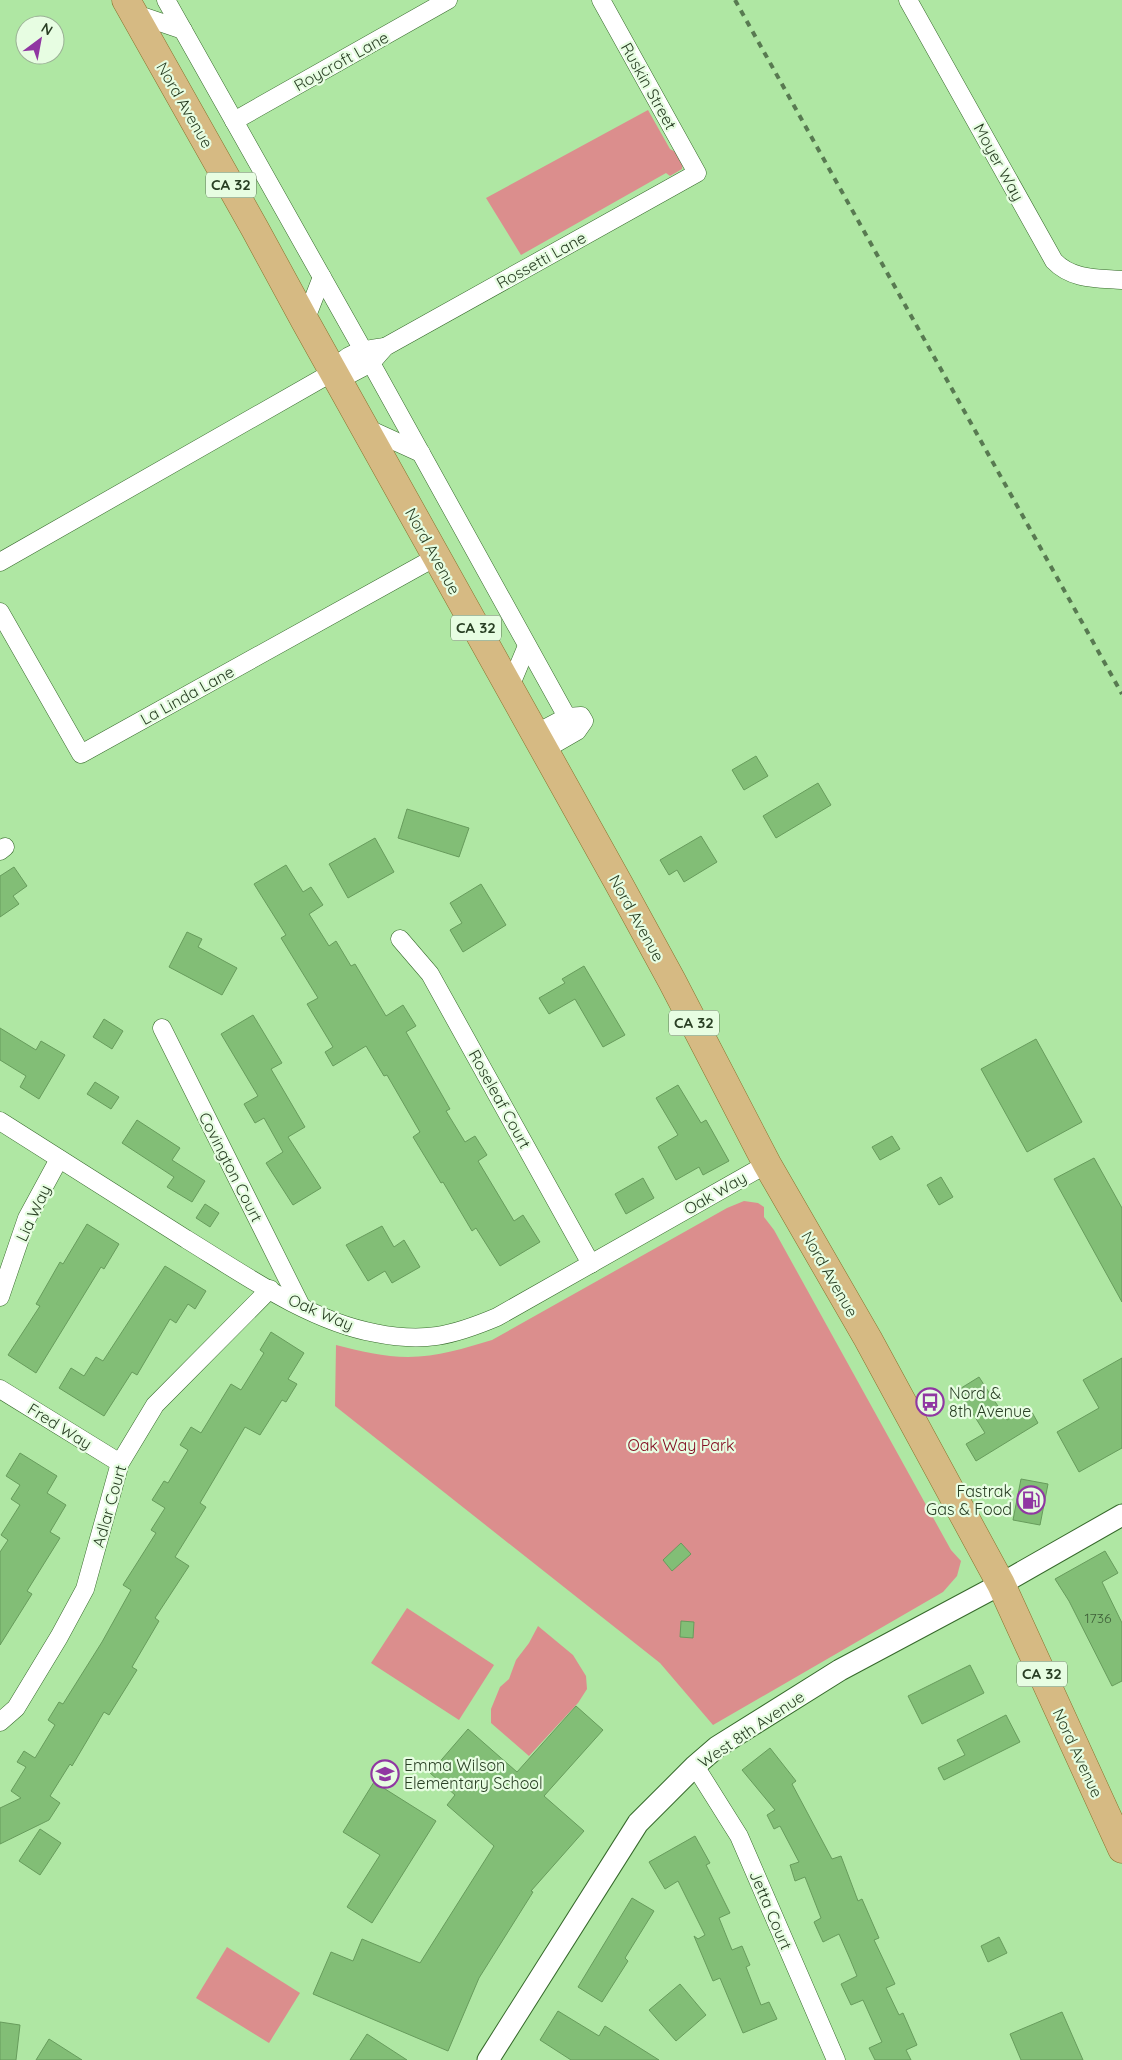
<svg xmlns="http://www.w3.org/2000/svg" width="1122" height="2060" viewBox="0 0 1122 2060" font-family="Quicksand,sans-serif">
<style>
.green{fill:#db8e8d}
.building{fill:#82be76;stroke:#679c5c}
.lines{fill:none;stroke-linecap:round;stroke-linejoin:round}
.minor-casing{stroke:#36692b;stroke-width:19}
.tertiary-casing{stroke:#36692b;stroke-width:23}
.primary-casing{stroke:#88712c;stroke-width:29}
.minor{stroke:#fff;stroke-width:18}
.tertiary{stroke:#fff;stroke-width:21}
.primary{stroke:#d6ba83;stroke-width:28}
.rail{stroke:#587a51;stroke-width:4;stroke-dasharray:6 6;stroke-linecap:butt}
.labels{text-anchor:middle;stroke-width:4.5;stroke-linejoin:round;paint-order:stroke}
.number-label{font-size:14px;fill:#3f5f38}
.shield{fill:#e7fde2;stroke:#62785d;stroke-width:1}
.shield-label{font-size:15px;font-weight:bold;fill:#293f24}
.street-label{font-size:16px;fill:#293f24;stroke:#e7fde2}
.poi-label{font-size:16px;fill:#293f24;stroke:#e7fde2;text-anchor:start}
.park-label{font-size:16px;fill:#830d21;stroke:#e7fde2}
</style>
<rect width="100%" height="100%" fill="#afe7a3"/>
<g class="green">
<path d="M648 110 670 149 679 154 683 161 682 169 670 176 666 173 521 255 486 198Z"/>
<path d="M744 1201 758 1203 764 1207V1217L774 1230 951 1550 961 1561 957 1576 943 1592 713 1725 660 1663 335 1406 336 1345C360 1351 384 1357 408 1357 437 1357 465 1348 492 1340L727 1208Z"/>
<path d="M407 1608 494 1665 459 1720 371 1663Z"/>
<path d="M538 1626 573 1655 586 1676 587 1689 578 1703 529 1756 491 1723V1709L500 1687 509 1679 516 1660 529 1643Z"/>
<path d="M227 1947 300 1993 269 2043 196 1998Z"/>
</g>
<g class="building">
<path d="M756 756 768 776 744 790 732 770Z"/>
<path d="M818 783 831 805 776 838 763 816Z"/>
<path d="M407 809 469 828 459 857 398 838Z"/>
<path d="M701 836 717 862 684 882 677 870 669 875 660 860Z"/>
<path d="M375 838 394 872 348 898 329 864Z"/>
<path d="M286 865 303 892 311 887 323 905 309 914 329 946 336 941 351 966 355 964 386 1016 403 1005 416 1026 406 1032 450 1109 446 1111 465 1142 475 1136 487 1155 478 1161 514 1221 523 1215 540 1242 500 1266 476 1228 472 1231 443 1182 441 1183 413 1137 420 1132 387 1075 384 1076 366 1046 333 1066 325 1052 333 1047 307 1004 318 998 281 938 286 935 254 884Z"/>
<path d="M14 867 27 886 13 896 19 904 0 917V876Z"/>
<path d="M481 884 506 925 463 952 450 930 462 923 450 903Z"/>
<path d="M187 932 202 939 198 947 237 968 222 995 169 967Z"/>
<path d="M584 966 625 1035 603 1047 575 999 549 1014 539 998 565 983 562 979Z"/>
<path d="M253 1015 282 1063 271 1069 305 1127 288 1137 321 1188 293 1205 266 1163 283 1152 264 1118 255 1123 244 1104 258 1096 221 1034Z"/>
<path d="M104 1019 123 1031 112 1049 93 1037Z"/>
<path d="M0 1028 36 1050 41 1041 65 1055 39 1099 20 1087 26 1076 0 1060Z"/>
<path d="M1036 1039 1082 1122 1027 1152 981 1069Z"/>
<path d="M95 1082 119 1097 111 1109 87 1094Z"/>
<path d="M678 1085 701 1123 706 1120 729 1161 703 1175 699 1167 676 1180 658 1147 678 1135 656 1098Z"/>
<path d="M137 1120 180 1148 172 1160 205 1181 192 1202 167 1187 174 1177 122 1143Z"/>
<path d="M892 1136 900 1149 880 1160 872 1147Z"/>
<path d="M1094 1158 1122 1208V1302L1054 1179Z"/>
<path d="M941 1177 953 1197 939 1205 927 1185Z"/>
<path d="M643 1178 654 1198 626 1214 615 1194Z"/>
<path d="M205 1204 219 1213 210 1227 196 1218Z"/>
<path d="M87 1224 119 1244 104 1269 101 1267 36 1373 8 1355 40 1306 36 1304 60 1262 63 1264Z"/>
<path d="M382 1226 394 1247 404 1240 420 1267 392 1283 385 1271 368 1281 346 1245Z"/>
<path d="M165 1266 206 1291 195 1309 188 1304 176 1323 170 1319 137 1375 132 1372 104 1416 59 1388 71 1368 84 1376 96 1357 103 1361Z"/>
<path d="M271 1332 304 1353 288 1379 297 1384 286 1402 282 1400 260 1435 245 1427 200 1503 206 1507 175 1557 189 1566 155 1618 159 1621 132 1667 137 1670 109 1715 104 1712 72 1766 70 1764 50 1796 60 1803 49 1820 0 1844V1808L21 1798 11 1791 26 1767 17 1762 24 1751 35 1758 55 1725 48 1720 59 1702 63 1704 102 1642 131 1590 123 1585 156 1533 151 1530 165 1508 152 1500 164 1481 168 1483 188 1450 180 1445 191 1427 201 1433 231 1384 241 1390 264 1353 260 1350Z"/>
<path d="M1122 1358V1448L1079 1472 1057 1432 1099 1408 1083 1380Z"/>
<path d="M979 1377 1007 1420 1029 1407 1038 1423 976 1461 966 1444 985 1433 958 1390Z"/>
<path d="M20 1453 57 1476 47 1493 66 1505 50 1532 60 1538 27 1591 32 1594 0 1645V1552L8 1540 1 1535 20 1505 11 1499 20 1485 6 1476Z"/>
<path d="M1021 1479 1048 1484 1040 1525 1013 1520Z"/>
<path d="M681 1543 691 1554 672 1571 663 1560Z"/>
<path d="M1105 1551 1118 1573 1102 1582 1122 1623V1681L1112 1686 1069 1601 1055 1579Z"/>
<path d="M681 1621 694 1622 693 1638 680 1637Z"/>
<path d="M970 1665 984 1693 922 1724 908 1696Z"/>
<path d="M576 1706 603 1730 544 1796 584 1831 531 1891 533 1892 479 1978 448 2051 313 1994 331 1952 353 1961 362 1939 420 1963 494 1846 447 1805 455 1795 430 1773 468 1729 517 1772Z"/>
<path d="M1006 1715 1020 1742 944 1780 938 1768 965 1755 957 1740Z"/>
<path d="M770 1748 796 1781 792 1784 832 1859 841 1856 858 1901 862 1899 879 1938 874 1940 895 1984 886 1988 899 2015 903 2013 917 2045 906 2050 911 2060H875L869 2048 882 2042 863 2000 851 2005 841 1984 857 1976 850 1959 839 1934 823 1942 814 1922 821 1918 805 1877 795 1881 790 1865 799 1862 780 1826 774 1829 767 1815 775 1810 742 1770Z"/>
<path d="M374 1782 436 1821 372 1923 347 1907 380 1855 343 1832Z"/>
<path d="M40 1829 61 1843 40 1875 19 1861Z"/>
<path d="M695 1836 710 1863 706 1865 730 1913 719 1918 732 1950 742 1946 750 1965 746 1967 761 2005 769 2002 777 2019 743 2033 720 1978 713 1981 694 1936 698 1939 705 1935 678 1881 665 1889 649 1862Z"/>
<path d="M632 1898 654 1911 625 1958 628 1961 602 2002 578 1987Z"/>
<path d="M999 1937 1007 1953 988 1962 981 1946Z"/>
<path d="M680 1984 706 2015 676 2041 649 2010Z"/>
<path d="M558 2011 599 2036 605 2026 659 2060H571L540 2040Z"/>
<path d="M1062 2012 1083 2060H1021L1010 2034Z"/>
<path d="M0 2022 20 2025 16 2060H0Z"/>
<path d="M367 2034 407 2060H350Z"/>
<path d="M49 2039 82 2060H36Z"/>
</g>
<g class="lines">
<g class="minor-casing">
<g id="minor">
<path d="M166 0 363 350"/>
<path d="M908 0 1054 261C1072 280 1098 278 1122 280"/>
<path d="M133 13 183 30"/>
<path d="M234 121 448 0"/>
<path d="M305 321 322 277"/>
<path d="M371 363 567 717"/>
<path d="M333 372 350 374 371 363 385 347 697 173 601 0"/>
<path d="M364 427 421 453"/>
<path d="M0 562 333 372C346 352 362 350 385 347"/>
<path d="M0 612 81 754 436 557"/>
<path d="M509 689 527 646"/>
<path d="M535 734 567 717 581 716 584 721 577 731 544 750"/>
<path d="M0 851 5 847"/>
<path d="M400 939 430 974 591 1264"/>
<path d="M162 1028 301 1306"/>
<path d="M0 1121C62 1161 124 1200 186 1239 243 1274 309 1321 375 1333 424 1343 452 1336 497 1317L767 1164"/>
<path d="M0 1297 27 1218 59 1159"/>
<path d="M0 1389 120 1463"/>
<path d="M0 1722 16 1708 59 1637 85 1589 120 1463 155 1405 270 1289"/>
<path d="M695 1766 739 1836 836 2060"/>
</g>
</g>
<g class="tertiary-casing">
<path id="tertiary" d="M488 2060 638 1823 695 1766 717 1747 840 1670 1001 1584 1122 1515"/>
</g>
<g class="primary-casing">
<path id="primary" d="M126 0 255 229 305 321 619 884 672 981 767 1164 868 1339 1001 1584 1122 1849"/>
</g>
<use href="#minor" class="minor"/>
<use href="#tertiary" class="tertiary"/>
<use href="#primary" class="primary"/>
<path class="rail" d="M735 0 1122 694"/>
</g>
<defs>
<g id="bus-ring" transform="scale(1.4375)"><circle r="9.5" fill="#e7fde2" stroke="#9037a2" stroke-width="1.5"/><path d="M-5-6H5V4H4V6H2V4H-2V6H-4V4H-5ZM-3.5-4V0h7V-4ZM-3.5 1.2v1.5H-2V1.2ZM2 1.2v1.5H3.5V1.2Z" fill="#9037a2"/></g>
<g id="fuel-ring" transform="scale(1.4375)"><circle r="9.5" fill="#e7fde2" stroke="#9037a2" stroke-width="1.5"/><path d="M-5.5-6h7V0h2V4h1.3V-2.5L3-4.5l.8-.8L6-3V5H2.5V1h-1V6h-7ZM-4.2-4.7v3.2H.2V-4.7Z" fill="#9037a2"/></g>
<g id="school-ring" transform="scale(1.4375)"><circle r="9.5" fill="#e7fde2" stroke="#9037a2" stroke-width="1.5"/><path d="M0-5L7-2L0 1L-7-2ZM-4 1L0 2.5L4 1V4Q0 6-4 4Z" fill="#9037a2"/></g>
</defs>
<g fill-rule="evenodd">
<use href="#bus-ring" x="930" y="1402"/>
<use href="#fuel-ring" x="1031" y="1500"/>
<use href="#school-ring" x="385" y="1774"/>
</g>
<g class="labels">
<g class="number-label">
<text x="1098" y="1623">1736</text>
</g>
<g class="shield">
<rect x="206" y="172.5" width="50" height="25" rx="4"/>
<rect x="451" y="615.5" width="50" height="25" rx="4"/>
<rect x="669" y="1010.5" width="50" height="25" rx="4"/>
<rect x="1017" y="1661.5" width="50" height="25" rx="4"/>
</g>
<g class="shield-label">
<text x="231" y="190">CA 32</text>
<text x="476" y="633">CA 32</text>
<text x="694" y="1028">CA 32</text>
<text x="1042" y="1679">CA 32</text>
</g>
<g class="street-label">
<text transform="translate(341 61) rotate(-29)" y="6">Roycroft Lane</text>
<text transform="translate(649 86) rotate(61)" y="6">Ruskin Street</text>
<text transform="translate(185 105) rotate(60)" y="6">Nord Avenue</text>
<text transform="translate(999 162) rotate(61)" y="6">Moyer Way</text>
<text transform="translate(541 260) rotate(-29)" y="6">Rossetti Lane</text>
<text transform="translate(433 551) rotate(61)" y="6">Nord Avenue</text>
<text transform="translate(187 695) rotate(-29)" y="6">La Linda Lane</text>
<text transform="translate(637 918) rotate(61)" y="6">Nord Avenue</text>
<text transform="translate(500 1099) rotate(61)" y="6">Roseleaf Court</text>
<text transform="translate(231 1167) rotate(63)" y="6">Covington Court</text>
<text transform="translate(715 1193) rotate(-30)" y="6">Oak Way</text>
<text transform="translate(33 1213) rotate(-65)" y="6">Lia Way</text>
<text transform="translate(830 1274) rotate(60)" y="6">Nord Avenue</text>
<text transform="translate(321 1312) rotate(23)" y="6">Oak Way</text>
<text transform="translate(60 1426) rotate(32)" y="6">Fred Way</text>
<text transform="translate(109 1506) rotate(-74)" y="6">Adlar Court</text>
<text transform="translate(751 1729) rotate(-34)" y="6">West 8th Avenue</text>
<text transform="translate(1078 1753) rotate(65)" y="6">Nord Avenue</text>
<text transform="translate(771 1910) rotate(67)" y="6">Jetta Court</text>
</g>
<g class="poi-label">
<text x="949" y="1399">Nord &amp;<tspan x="949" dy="18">8th Avenue</tspan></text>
<text x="1012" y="1497" text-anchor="end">Fastrak<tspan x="1012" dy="18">Gas &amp; Food</tspan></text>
<text x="404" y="1771">Emma Wilson<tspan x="404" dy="18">Elementary School</tspan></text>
</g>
<g class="park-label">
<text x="681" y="1451">Oak Way Park</text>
</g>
</g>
<g transform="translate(40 40) rotate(32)"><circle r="24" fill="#e7fde2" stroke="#9bb196"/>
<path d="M0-4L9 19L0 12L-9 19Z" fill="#9037a2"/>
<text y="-8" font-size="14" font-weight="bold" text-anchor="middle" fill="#293f24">N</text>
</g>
</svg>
